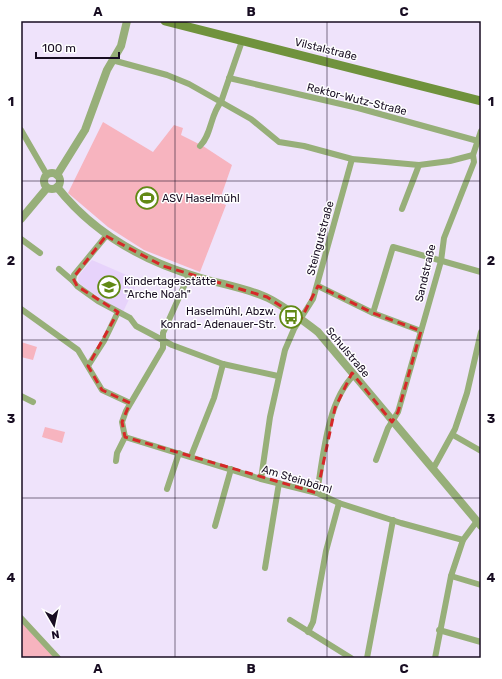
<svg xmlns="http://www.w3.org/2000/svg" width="502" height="679" viewBox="0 0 502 679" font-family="Rubik,sans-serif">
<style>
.built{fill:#e7d3fb}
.green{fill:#f7b4bf}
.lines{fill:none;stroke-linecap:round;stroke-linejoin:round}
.minor{stroke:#97af79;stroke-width:6}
.tertiary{stroke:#97af79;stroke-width:8}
.secondary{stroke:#70923d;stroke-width:9}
.marked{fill:none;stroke:#d62828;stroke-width:3;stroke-dasharray:8 5;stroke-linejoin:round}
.grid{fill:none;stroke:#180d22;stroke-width:1;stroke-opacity:0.55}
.labels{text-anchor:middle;stroke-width:3;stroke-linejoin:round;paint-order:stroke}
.street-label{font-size:11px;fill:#180d22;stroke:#fff}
.poi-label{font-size:11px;fill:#180d22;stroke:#fff;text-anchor:start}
.neatline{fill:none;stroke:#180d22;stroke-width:1.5}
.grid-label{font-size:13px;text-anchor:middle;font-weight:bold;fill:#180d22}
</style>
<rect width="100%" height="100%" fill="#efe3fb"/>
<path class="built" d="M92 260 138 280 123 312 103 301 79 283 78 279 79 275Z"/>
<g class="green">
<path d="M103 122 153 152 174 125 183 128 181 135 203 146 232 165 219 202 226 205 200 272 144 250 108 227 68 193Z"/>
<path d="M21 342 37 347 33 360 21 357Z"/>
<path d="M45 427 65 432 62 443 42 437Z"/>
<path d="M21 622 55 658H21Z"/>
</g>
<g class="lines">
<g class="minor">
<path d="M112 60 167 75 189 84 251 119 279 142 304 146 352 159 419 165 450 161 473 155"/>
<path d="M229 78 358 108 478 141"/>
<path d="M21 130 47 175"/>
<path d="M200 146C212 134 210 115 221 102L242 41"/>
<path d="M402 209 419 165"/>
<path d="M106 236 74 275 73 281 77 286 98 301 130 318 136 326 172 345 223 364 278 376"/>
<path d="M21 239 40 253"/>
<path d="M59 269 73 281"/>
<path d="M318 286 373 313 421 331"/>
<path d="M21 309 78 350 102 390 130 403"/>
<path d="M373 313 393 247 481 272"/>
<path d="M88 366 104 341 118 312"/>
<path d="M21 396 33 402"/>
<path d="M453 435 481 451"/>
<path d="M125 437 261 479 317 493 339 503 401 523 463 540"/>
<path d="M191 456 214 398 223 364"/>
<path d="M376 460 388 428 398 412 441 261 444 238 474 162 473 155 481 131"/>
<path d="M116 461 117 453 125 437 122 422 126 411 163 348V333L189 275"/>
<path d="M433 469 455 429 467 393 481 332"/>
<path d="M261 479 270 417 285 350 294 329 313 299 352 159"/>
<path d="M167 489 179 453"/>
<path d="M317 493C323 458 327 401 354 375"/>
<path d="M215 526 231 469"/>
<path d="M265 568 279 483"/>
<path d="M451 576 481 585"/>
<path d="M21 618 58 658"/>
<path d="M290 620 351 658"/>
<path d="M439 630 481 642"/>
<path d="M308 632 313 622 326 551 339 503"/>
<path d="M367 658 393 520"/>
<path d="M435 658 451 576 463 540 477 521"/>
</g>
<g class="tertiary">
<circle cx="52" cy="181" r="8"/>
<path d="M57 175 85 130 107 70 121 46 127 21"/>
<path d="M57 187C94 234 145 262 201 278 221 284 250 289 268 298 286 307 302 320 318 332L481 526"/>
<path d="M21 219 47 188"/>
</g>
<path class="secondary" d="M165 21 481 101"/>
</g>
<path class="marked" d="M106 236 163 266 267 297 301 319 318 286 373 313 421 331 398 412 392 422 352 373 335 408 317 493 125 437 122 422 130 403 102 390 88 366 118 312 77 286 73 278Z"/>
<path class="grid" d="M175 21V658M327 21V658M21 181H481M21 340H481M21 498H481"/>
<defs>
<g id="stadium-ring" transform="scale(1.15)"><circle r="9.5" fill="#fff" stroke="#618914" stroke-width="1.5"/><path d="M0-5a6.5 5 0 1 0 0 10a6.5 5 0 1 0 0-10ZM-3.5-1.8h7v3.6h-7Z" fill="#618914"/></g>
<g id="school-ring" transform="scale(1.15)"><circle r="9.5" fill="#fff" stroke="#618914" stroke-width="1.5"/><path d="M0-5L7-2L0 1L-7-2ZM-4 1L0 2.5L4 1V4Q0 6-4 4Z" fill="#618914"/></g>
<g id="bus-ring" transform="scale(1.15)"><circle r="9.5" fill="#fff" stroke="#618914" stroke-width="1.5"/><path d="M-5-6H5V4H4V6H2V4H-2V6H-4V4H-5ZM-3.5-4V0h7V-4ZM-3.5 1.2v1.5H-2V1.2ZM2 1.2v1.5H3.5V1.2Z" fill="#618914"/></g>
</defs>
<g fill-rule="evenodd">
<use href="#stadium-ring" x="147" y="198"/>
<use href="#school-ring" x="109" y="287"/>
<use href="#bus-ring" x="291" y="317"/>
</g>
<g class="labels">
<g class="street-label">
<text transform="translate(326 49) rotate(14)" y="4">Vilstalstraße</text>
<text transform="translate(357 99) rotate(14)" y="4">Rektor-Wutz-Straße</text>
<text transform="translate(320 238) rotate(-75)" y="4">Steingutstraße</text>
<text transform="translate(425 273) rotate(-77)" y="4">Sandstraße</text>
<text transform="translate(348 352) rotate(50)" y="4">Schulstraße</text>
<text transform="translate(297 479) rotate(17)" y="4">Am Steinbörnl</text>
</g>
<g class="poi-label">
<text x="162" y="202">ASV Haselmühl</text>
<text x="124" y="285">Kindertagesstätte<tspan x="124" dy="13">"Arche Noah"</tspan></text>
<text x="276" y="315" text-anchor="end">Haselmühl, Abzw.<tspan x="276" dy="13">Konrad- Adenauer-Str.</tspan></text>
</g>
</g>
<rect width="502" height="679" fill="none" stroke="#ffffff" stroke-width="44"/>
<g transform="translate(54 625) rotate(171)" stroke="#ffffff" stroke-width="3" paint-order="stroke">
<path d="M0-3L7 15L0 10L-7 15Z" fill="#180d22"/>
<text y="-6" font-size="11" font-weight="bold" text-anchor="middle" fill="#180d22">N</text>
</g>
<path d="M36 52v6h83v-6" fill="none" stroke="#180d22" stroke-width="2"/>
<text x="42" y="52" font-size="12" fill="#180d22" stroke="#ffffff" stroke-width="3" paint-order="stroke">100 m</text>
<rect x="22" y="22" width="458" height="635" class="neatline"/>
<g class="grid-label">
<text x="98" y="16">A</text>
<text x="251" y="16">B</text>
<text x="404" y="16">C</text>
<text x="11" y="106">1</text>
<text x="491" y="106">1</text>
<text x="11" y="265">2</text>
<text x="491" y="265">2</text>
<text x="11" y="423">3</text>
<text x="491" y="423">3</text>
<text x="11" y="582">4</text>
<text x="491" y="582">4</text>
<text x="98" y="673">A</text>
<text x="251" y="673">B</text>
<text x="404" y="673">C</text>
</g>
</svg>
